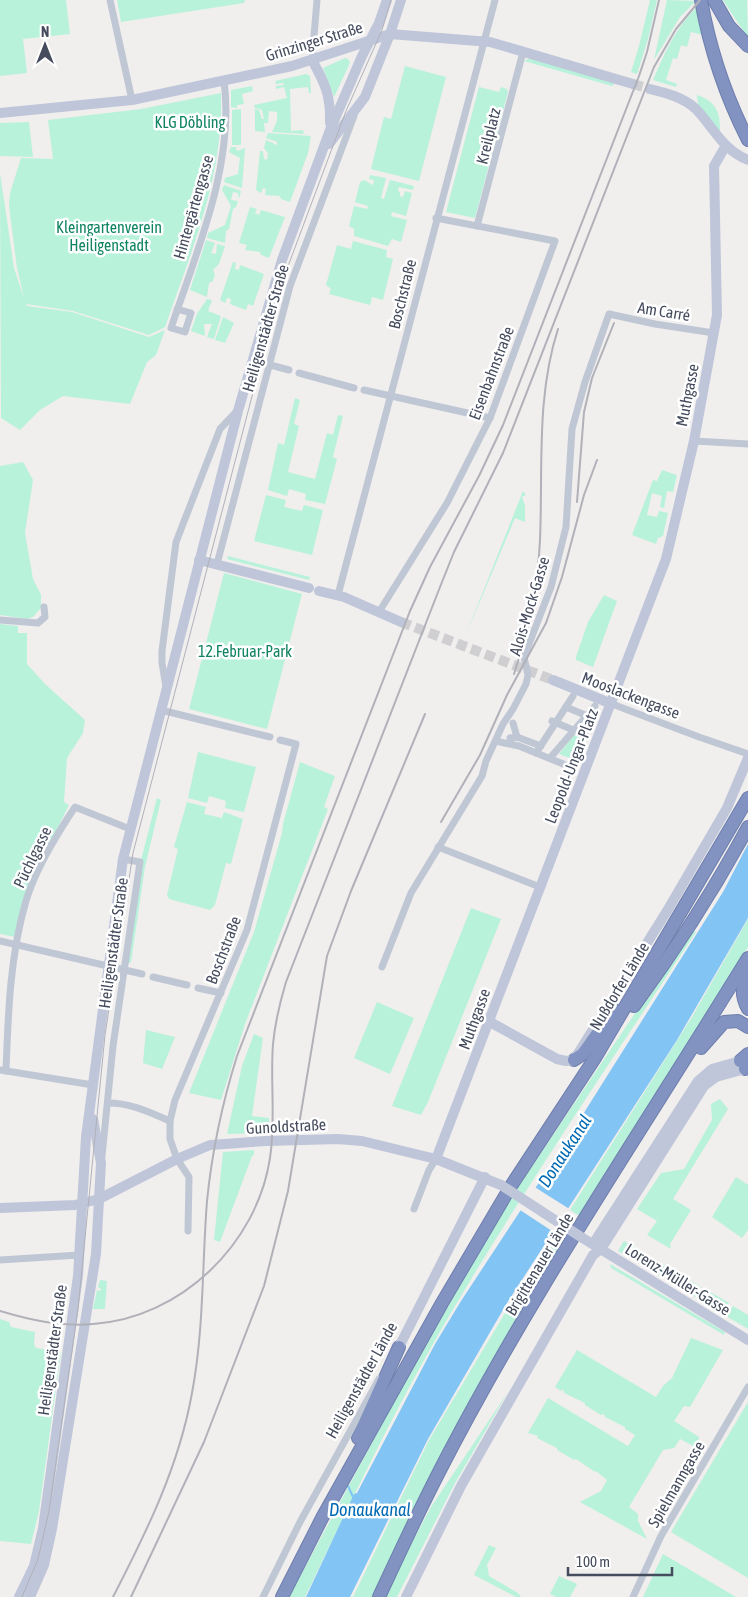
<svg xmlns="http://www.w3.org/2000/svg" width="748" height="1597" viewBox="0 0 748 1597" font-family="'Asap Condensed',sans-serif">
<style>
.green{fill:#b8f2db}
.water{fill:#82c4f3}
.pier{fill:#f1eeee}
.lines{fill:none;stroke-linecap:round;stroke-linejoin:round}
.stream{stroke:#82c4f3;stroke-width:2}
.secondary-tunnel{stroke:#cfced1;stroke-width:10;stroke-dasharray:10 5;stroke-linecap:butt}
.highway-casing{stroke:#6d7ead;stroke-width:14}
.street{stroke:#c0c7d4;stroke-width:7}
.secondary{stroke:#bfc6d9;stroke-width:10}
.highway{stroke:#8293c1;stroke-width:12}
.tram{stroke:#b0b1b9;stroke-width:1}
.rail{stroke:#b0b1b9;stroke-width:2}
.secondary-bridge{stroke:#bfc6d9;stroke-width:10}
.labels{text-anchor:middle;stroke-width:5;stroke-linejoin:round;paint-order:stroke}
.street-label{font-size:16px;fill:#454c5d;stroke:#fff}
.park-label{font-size:16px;fill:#108462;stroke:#fff}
.water-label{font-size:18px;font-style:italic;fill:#0169b4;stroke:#fff}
</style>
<rect width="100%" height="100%" fill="#f1eeee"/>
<g class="green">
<path d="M0 0H66L70 34 23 39 27 73 0 76Z"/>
<path d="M117 0H245L244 3 121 22Z"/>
<path d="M650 0H657L648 39 637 74 631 72 639 46Z"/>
<path d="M667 0 696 1 680 17 654 60Z"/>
<path d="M723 0H747L748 38Z"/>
<path d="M697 7 703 35 691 32 687 47 681 45 677 59 673 58 666 80 677 84 676 87 653 80C664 54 676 27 697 7Z"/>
<path d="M345 58 348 59 350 63 334 97 323 68Z"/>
<path d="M530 58 615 83 612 86 524 61Z"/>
<path d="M405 66 446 77 419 181 371 169 384 117 391 119Z"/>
<path d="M306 74 310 76 311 93H309L308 87 290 89 291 131 303 130 304 134 272 132 277 121V112L269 111 268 123H264L265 132 255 131V109L259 110 262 119H264L262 110 255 108 254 105 287 98 284 87 276 89V86L284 85 283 83 276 84 275 81Z"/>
<path d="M252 86 253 91 242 94 244 104 237 105V108L231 107V90Z"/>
<path d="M479 87 499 92 501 87 507 89 508 92 475 218 446 212Z"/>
<path d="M221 93C224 174 192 250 165 327L149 335 73 311 26 304 27 306 72 312 149 337 165 330 156 355 147 362 130 404 63 396 40 410 20 430 1 418 0 173 14 268 24 298 17 268 9 206 10 193 21 158 53 159 48 120 141 109Z"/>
<path d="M697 95C717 102 720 112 720 132L698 105Z"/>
<path d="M241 109V145H232V110Z"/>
<path d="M29 122 33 157 0 156V123Z"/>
<path d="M268 133 311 136 308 153 290 202 281 199 280 196 265 195 266 189 263 188 261 193 256 190 260 151H263L264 159 267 160 268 153 264 148 266 140 277 145V142L266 138Z"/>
<path d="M236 147 237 151 245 148 242 188 224 182 225 178 238 174 240 158 229 152 231 147Z"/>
<path d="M370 175 386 178 381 198 384 199 390 180 414 186 413 190 399 187 398 191 400 192V196L403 197 405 191 412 193 406 216 392 212 391 216 407 220 401 242 392 239 388 246 354 236V229L349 226 354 206 367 209 368 206 355 202 360 182 364 180 373 185 374 180 369 179Z"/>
<path d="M224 185 241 191 239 199 238 193 233 192 231 200 238 201 236 207 233 209 229 229 226 231 225 243 207 238 208 233 225 225 231 206 222 190Z"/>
<path d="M250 207 257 209 255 213 259 215 261 210 285 217 269 258 261 255 260 252 245 250 247 245 239 243Z"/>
<path d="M206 240 215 243 211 253 216 254 217 244 225 246 219 264 213 270 215 274 213 281 209 283 207 297 190 290Z"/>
<path d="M353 241 387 250 386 257 393 259 383 300 372 297 370 305 329 294 331 289 326 285 337 245 351 249Z"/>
<path d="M233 262 236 263 235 269 239 270 240 265 264 274 253 306 248 304 246 310 230 304 231 299 227 298 225 303 220 300Z"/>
<path d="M207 299 212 300 208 311 221 316 214 339 207 337 212 324H204L205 336 191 331 197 314Z"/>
<path d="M223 317 234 323 225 343 215 340Z"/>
<path d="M295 398 300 400 294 424 299 426 288 472 315 479 327 433 333 435 338 415 343 416 333 457 337 459 325 504 305 500 306 494 289 489 287 496 268 490 278 443 284 445Z"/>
<path d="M23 462 33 480 25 533 33 579 41 595V608L33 617 27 619 0 615V466Z"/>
<path d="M662 470 677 475 673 492 667 491 664 508 660 507 662 496 652 493 647 515 657 517 659 511 668 513 663 536 658 538 656 544 632 535 653 480 657 481Z"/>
<path d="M523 491 526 495 522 497 525 506V522L515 518 465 637Z"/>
<path d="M266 495 286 500 284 507 302 511 304 505 323 510 312 555 254 541Z"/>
<path d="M228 556 310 577 309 580 227 559Z"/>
<path d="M224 573 302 594 267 729 189 709Z"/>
<path d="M604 595 617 601 593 667 576 660V657L588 622Z"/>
<path d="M0 624 18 626V633H27V664L45 684 85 720 83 733 67 758 64 802 69 805 46 851 16 937 0 934Z"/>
<path d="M574 735 584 739 575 760 559 754Z"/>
<path d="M198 752 256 767 244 812 225 808 226 801 209 796 207 803 188 798Z"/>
<path d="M300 762 335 776 324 807 328 809 245 1024 221 1100 189 1093 254 932 282 833 283 824Z"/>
<path d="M157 798 161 800 160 804 145 867 131 962 127 964 141 860Z"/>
<path d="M187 802 206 807 204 814 222 818 224 812 243 819 231 864 226 863 215 905 210 910 169 899 167 895 178 849 174 847Z"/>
<path d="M471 908 501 919 428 1102 421 1115 392 1106Z"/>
<path d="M748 919V947L581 1217 570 1210 692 1017Z"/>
<path d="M691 930 696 932C616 1054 533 1175 458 1301 401 1396 353 1497 305 1597H289L407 1378 506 1205Z"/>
<path d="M377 1002 414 1018 390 1074 354 1058Z"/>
<path d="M146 1030 175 1037 162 1069 143 1063Z"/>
<path d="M254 1034 263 1038 252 1116 269 1118V1133L227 1134 242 1066Z"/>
<path d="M720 1099 728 1109 673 1199 691 1210 670 1244 671 1249 647 1235 657 1221 637 1209 661 1173 684 1169 712 1120 711 1104Z"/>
<path d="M254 1150V1155L252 1156 220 1242 214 1240 223 1152Z"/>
<path d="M736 1177 748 1185V1230L742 1238 712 1217Z"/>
<path d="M553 1233 566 1242 376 1597H353L429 1440Z"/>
<path d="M624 1241 668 1268 663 1278 618 1251Z"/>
<path d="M610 1264 725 1332 724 1335 611 1268Z"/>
<path d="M675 1271 701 1287 695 1297 669 1282Z"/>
<path d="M100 1280 107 1281 105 1309H93L97 1290 100 1291 101 1289 98 1287Z"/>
<path d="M707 1290 729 1303 722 1313 700 1300Z"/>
<path d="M733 1306 748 1315V1329L726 1316Z"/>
<path d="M0 1319 9 1322 11 1327 35 1332 34 1344 36 1348 61 1352 39 1511 31 1544 0 1541Z"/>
<path d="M691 1338 723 1350 690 1407 684 1406 674 1421 699 1437 697 1448 680 1439 674 1448 663 1450 629 1507 638 1514V1521L647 1539 580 1502 601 1491 607 1480 596 1471 595 1472 576 1459 574 1460 557 1450V1448L537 1438 538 1436 528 1433 548 1398 628 1446 635 1435 625 1429V1427L605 1417 604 1414 601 1415 585 1405V1403L564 1393 563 1389 561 1391 555 1387 577 1350 656 1397 663 1386 672 1378Z"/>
<path d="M508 1392 455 1483 397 1597H383L431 1507Z"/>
<path d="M748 1402V1578L671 1532Z"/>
<path d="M489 1545 496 1548 487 1565 489 1576 518 1593 521 1597H516L474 1575Z"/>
<path d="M663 1554 736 1597H643Z"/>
<path d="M559 1576 577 1584 570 1597H556L550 1594Z"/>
</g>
<path class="water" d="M748 844V918L677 1040 507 1303 428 1439 350 1597H306L354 1494 357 1493 435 1344 461 1301 563 1146 723 892Z"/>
<path class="pier" d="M533 1186 571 1210 555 1233 517 1208Z"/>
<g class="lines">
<path class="stream" d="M348 1486 353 1497"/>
<g class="secondary-tunnel">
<path d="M633 84 650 89"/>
<path d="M401 622 553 680"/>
</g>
<g class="highway-casing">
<g id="highway">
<path d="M701 0C710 50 725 95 748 140"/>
<path d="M714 0 729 26 748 46"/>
<path d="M748 971C741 985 741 996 748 1009"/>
<path d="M634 1006C676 949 714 890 748 827"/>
<path d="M701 1048 724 1022 738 1021 748 1027"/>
<path d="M574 1060 583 1054 614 1010"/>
<path d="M740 1061 748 1054"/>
<path d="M745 1069 748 1067"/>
<path d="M358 1438 399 1347"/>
<path d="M282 1597 322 1518 442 1303 511 1186 595 1058 748 798"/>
<path d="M379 1597C398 1556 417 1515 438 1474 529 1296 643 1129 748 958"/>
</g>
</g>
<g class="street">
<path d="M110 0 132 100"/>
<path d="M312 60 317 0"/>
<path d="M477 226 523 52"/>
<path d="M177 309 191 313 185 332 171 328C197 251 235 163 224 81"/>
<path d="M252 360 289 370"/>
<path d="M299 373 354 388"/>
<path d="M364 390 490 418"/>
<path d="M694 441 748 444"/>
<path d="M217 564 290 286 354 116"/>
<path d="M338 595 495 0"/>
<path d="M379 612 447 503 490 418 555 241 436 218"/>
<path d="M0 620 38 623 45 617 44 607"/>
<path d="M166 687 162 663V651L176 542 220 429 237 411"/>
<path d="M612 704 699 737"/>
<path d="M566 707 592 718"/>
<path d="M161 710 270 737"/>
<path d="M552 721 585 735"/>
<path d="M517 737 541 746"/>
<path d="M510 738 517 737 513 723"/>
<path d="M702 738 748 754"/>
<path d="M500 742 519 746 573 768"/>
<path d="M536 753 573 696"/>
<path d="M550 758 595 706"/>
<path d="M438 847 540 887"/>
<path d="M0 941 142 974"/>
<path d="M382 967 411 893 482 776 486 761 503 724 513 709 526 684 528 675 524 657 551 587 566 527 572 429 585 382 609 314 655 324 714 333"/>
<path d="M153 977 187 985"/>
<path d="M198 988 221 993"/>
<path d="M0 1070 93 1085"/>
<path d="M6 1071C8 1015 10 955 26 901 35 870 57 834 75 807L130 829"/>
<path d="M108 1103C131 1103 149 1112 170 1121"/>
<path d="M102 1156 113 1046 140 862 123 859"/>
<path d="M414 1209 429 1170 436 1159"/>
<path d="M188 1231 189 1177 177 1159 170 1139V1121L175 1100 247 930 296 744 280 740"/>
<path d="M0 1260 79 1255"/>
<path d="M263 1597 300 1522 379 1379"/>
<path d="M633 1597 661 1536 748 1387"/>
</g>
<g class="secondary">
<path d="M312 60C325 83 331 96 330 123"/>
<path d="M650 89C666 93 683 97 696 109 714 128 722 149 748 160"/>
<path d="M0 113 132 100 292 66 390 34 490 42 633 84"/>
<path d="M329 144 365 97 390 34 401 0"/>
<path d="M199 560 309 588"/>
<path d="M319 591 344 597 401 622"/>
<path d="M553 680 612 704"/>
<path d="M490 1022 557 1059 566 1061 574 1060 667 911 727 808 748 758"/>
<path d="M436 1159 666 559 694 441 717 315 714 166 725 147"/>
<path d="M0 1208 75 1205 99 1199 177 1159 210 1145 266 1141 338 1139 362 1141 436 1159 501 1185"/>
<path d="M581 1237 748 1340"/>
<path d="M593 1244 698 1081 712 1069 740 1061 744 1068"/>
<path d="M399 1347 485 1177"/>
<path d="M19 1597 34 1566 43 1528 78 1276 86 1137 123 859 238 411 282 260 330 130 362 56 379 23 387 0"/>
<path d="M30 1597 44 1565 52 1529 96 1254 101 1163 93 1119"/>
<path d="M406 1597 461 1486 593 1255 601 1249 704 1086 716 1077 745 1069"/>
</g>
<use href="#highway" class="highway"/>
<path class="tram" d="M22 1597 38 1559 49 1511 78 1309 105 1035 133 853 281 285 346 111 382 30 391 0"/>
<g class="rail">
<path d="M577 502 584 412 592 378 614 323"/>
<path d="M514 674C528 631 538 585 540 540 543 469 536 397 558 329"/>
<path d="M441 822 480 755 507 695 546 623 562 577 584 495 597 460"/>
<path d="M0 1311C30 1320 61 1327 93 1324 181 1318 257 1244 270 1158 276 1120 270 1082 273 1044 275 1023 280 1002 286 982L440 587 454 552 503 453 654 67 676 29 700 0"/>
<path d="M113 1597C147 1531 179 1466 192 1393 204 1330 202 1265 207 1201 212 1151 222 1104 237 1056L410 611 430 567 479 476 503 425 639 76 647 52 659 0"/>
<path d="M131 1597 204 1442 264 1286 288 1191 327 956 351 891 425 714"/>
</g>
<path class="secondary-bridge" d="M501 1185 581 1237"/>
</g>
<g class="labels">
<g class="street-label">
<text transform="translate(314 41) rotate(-17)" y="6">Grinzinger Straße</text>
<text transform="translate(488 136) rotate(-76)" y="6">Kreilplatz</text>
<text transform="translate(193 207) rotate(-74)" y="6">Hintergärtengasse</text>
<text transform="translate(402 294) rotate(-76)" y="6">Boschstraße</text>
<text transform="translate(664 311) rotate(9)" y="6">Am Carré</text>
<text transform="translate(265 328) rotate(-74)" y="6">Heiligenstädter Straße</text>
<text transform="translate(491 373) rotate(-69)" y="6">Eisenbahnstraße</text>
<text transform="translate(687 395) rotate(-79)" y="6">Muthgasse</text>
<text transform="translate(529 606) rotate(-73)" y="6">Alois-Mock-Gasse</text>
<text transform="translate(631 695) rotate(21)" y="6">Mooslackengasse</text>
<text transform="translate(571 766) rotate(-69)" y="6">Leopold-Ungar-Platz</text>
<text transform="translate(32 857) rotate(-64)" y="6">Püchlgasse</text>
<text transform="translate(113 943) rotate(-82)" y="6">Heiligenstädter Straße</text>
<text transform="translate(223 950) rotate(-69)" y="6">Boschstraße</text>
<text transform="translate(619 986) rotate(-59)" y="6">Nußdorfer Lände</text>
<text transform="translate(474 1019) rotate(-70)" y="6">Muthgasse</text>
<text transform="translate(286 1126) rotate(-3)" y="6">Gunoldstraße</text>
<text transform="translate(539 1264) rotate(-59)" y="6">Brigittenauer Lände</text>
<text transform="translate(678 1279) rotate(32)" y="6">Lorenz-Müller-Gasse</text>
<text transform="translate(52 1350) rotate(-82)" y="6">Heiligenstädter Straße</text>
<text transform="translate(361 1380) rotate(-61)" y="6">Heiligenstädter Lände</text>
<text transform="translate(676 1484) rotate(-60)" y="6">Spielmanngasse</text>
</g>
<g class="park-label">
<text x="190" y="128">KLG Döbling</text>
<text x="109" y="233">Kleingartenverein<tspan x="109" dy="18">Heiligenstadt</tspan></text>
<text x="245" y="657">12.Februar-Park</text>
</g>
<g class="water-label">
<text transform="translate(565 1151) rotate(-57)" y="6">Donaukanal</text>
<text x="370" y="1516">Donaukanal</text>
</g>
</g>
<g transform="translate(45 45)" stroke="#ffffff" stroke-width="4" paint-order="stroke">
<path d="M0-4L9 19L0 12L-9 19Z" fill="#454c5d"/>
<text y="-8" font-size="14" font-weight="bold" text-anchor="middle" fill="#454c5d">N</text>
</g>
<path d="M568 1567v8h104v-8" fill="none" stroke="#454c5d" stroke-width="2.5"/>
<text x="576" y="1567" font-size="15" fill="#454c5d" stroke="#ffffff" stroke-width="4" paint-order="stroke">100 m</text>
</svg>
